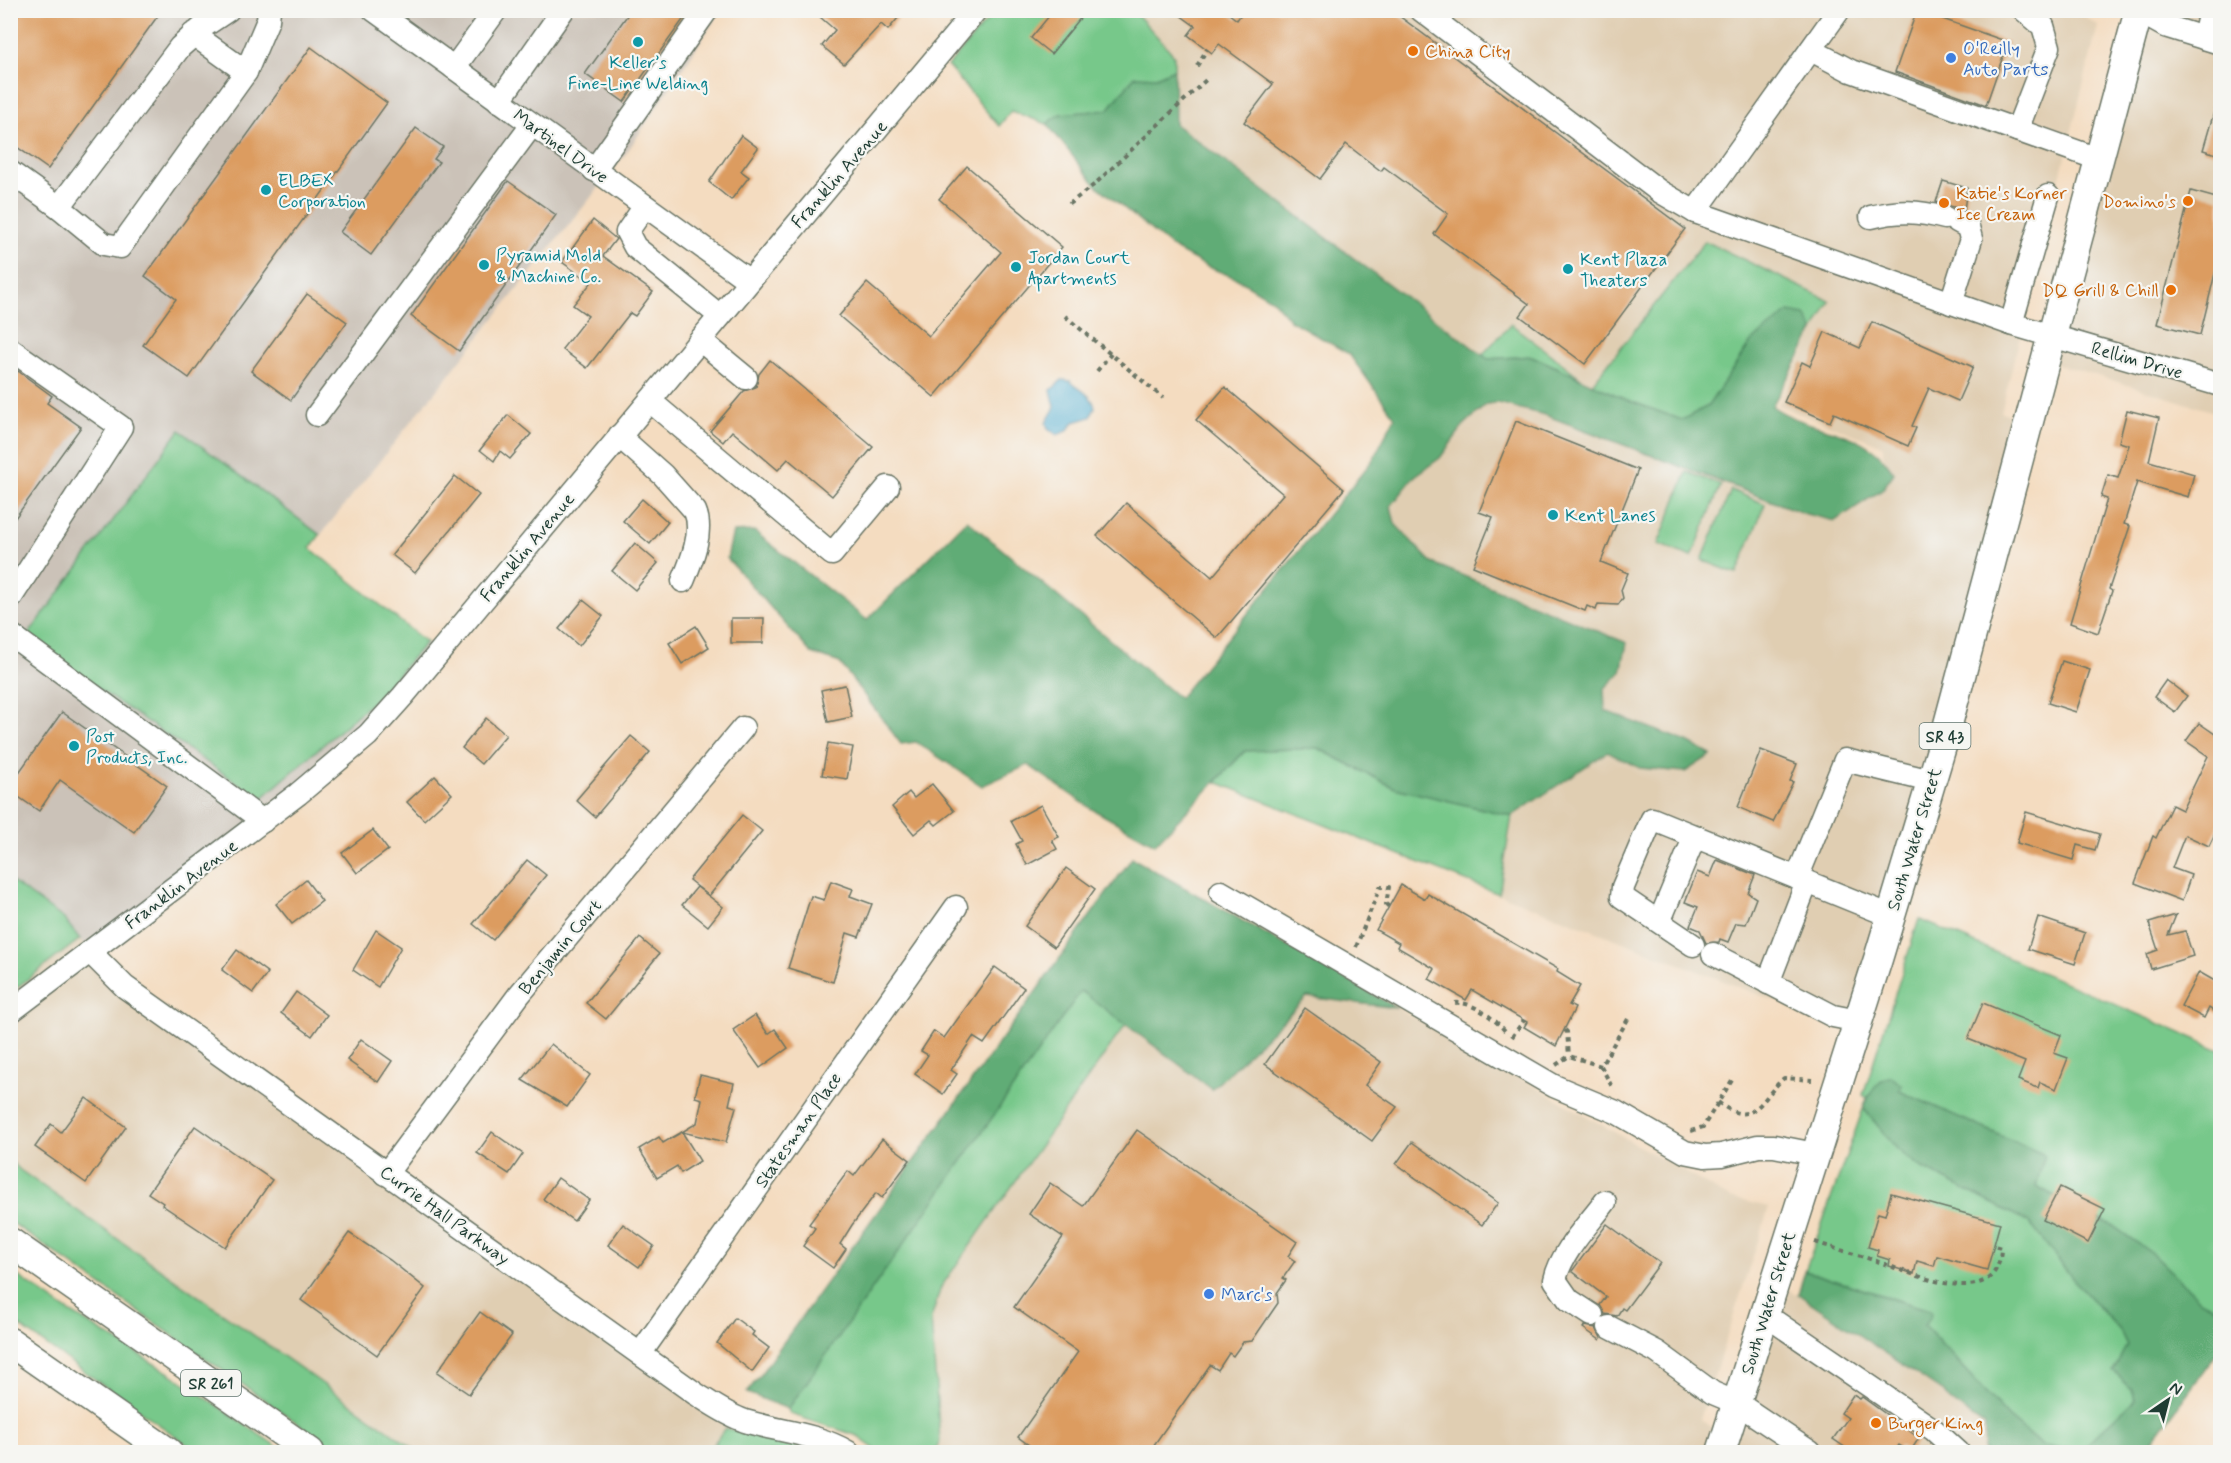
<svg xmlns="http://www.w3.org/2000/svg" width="2231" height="1463" viewBox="0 0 2231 1463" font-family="Mynerve,sans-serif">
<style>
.built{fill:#e0ceb2}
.industrial{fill:#cbc2b8}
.green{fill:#77c88a;stroke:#4b825f;stroke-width:1.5}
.forest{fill:#61ac76;stroke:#407455;stroke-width:1.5}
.water{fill:#54afd2;stroke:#3a7683;stroke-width:1.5}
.building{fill:#dc9c60}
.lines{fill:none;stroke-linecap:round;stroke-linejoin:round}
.minor-casing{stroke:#6a7565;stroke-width:25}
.major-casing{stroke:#6a7565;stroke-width:31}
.path{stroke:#6a7565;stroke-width:4;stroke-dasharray:4.5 4.5;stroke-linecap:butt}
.minor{stroke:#fff;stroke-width:22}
.major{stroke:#fff;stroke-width:28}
.culture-dot{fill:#0f9aa8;stroke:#f6f6f2;stroke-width:2}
.food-dot{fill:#e8710a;stroke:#f6f6f2;stroke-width:2}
.shop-dot{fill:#3f7fe0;stroke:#f6f6f2;stroke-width:2}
.labels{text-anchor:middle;stroke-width:4.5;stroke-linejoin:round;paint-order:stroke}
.shield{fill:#f6f6f2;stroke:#60746d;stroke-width:1.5}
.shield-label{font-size:16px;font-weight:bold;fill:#1f3d34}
.shop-label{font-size:18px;fill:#366cbe;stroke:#f6f6f2;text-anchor:start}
.food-label{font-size:18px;fill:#c56008;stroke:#f6f6f2;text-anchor:start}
.culture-label{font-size:18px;fill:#0d838f;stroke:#f6f6f2;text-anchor:start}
.street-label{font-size:18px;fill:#1f3d34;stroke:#f6f6f2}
</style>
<rect width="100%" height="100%" fill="#f6f6f2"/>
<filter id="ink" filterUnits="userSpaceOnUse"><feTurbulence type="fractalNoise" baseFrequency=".0167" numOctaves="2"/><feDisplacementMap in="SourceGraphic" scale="12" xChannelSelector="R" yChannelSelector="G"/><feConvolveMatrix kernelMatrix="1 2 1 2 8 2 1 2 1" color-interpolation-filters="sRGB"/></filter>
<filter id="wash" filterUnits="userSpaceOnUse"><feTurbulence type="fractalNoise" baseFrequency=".008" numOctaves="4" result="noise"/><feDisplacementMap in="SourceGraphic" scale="24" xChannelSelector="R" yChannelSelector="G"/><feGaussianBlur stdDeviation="1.35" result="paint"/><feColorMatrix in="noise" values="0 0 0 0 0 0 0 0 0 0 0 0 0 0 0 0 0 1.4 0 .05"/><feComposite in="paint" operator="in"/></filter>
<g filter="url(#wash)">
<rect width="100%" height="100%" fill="#f4dcc0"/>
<g class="built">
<path d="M2076 10 2098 26 2001 412 2030 421 1855 1032 1499 894 1512 816 1607 752 1640 768 1687 742 1605 711 1604 689 1621 672 1626 643 1432 563 1395 524 1391 506 1415 476 1440 458 1464 425 1487 404 1894 473 1883 455V446L1778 405 1830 301 1705 241 1592 384 1581 378 1511 324 1482 355 1175 124 1174 55 1133 11Z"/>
<path d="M2136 11H2220V398L2214 412 2076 369 2046 363Z"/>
<path d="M11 881 64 919 91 953 734 1416 708 1452H419L20 1170 11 1160Z"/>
<path d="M1307 997 1397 1008 1730 1198 1769 1207 1700 1419 1726 1437 1775 1280 1943 1392 1950 1401 1985 1426 1984 1452H935L940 1441 931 1319 941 1287 1126 1024 1212 1089Z"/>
</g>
<path class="industrial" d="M11 11H721L625 155 310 548 439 653 403 696 91 953 64 919 11 881Z"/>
<g class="green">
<path d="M1133 10 1174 55V69L1156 77 1135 76 1108 110 1061 114 1047 124 1011 111 999 126 948 66 995 11Z"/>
<path d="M1705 241 1830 301 1814 331 1805 315 1767 331 1751 342 1708 406 1682 420 1627 400 1592 384Z"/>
<path d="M1511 324 1581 378 1532 356 1488 359 1482 355Z"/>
<path d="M180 430 320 535 310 548 426 642 378 697 261 799 25 639Z"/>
<path d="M1687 472 1721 485 1692 557 1658 544Z"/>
<path d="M1731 490 1765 504 1737 574 1702 560Z"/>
<path d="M1317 748 1395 788 1512 816 1499 894 1216 782 1245 751Z"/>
<path d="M11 881 64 919 80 939 11 992Z"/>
<path d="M1919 919 2220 1050V1310L2200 1300 2154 1255 2113 1226 2036 1186 2044 1155 1899 1091 1882 1080 1867 1098 1864 1109 1898 1150 1921 1167 2029 1222 2073 1279 2119 1329 2127 1345 2113 1371 2132 1389 2135 1399 2084 1447 2060 1449 2041 1445 2008 1417 1924 1325 1930 1310 1805 1271 1867 1098 1863 1095Z"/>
<path d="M1081 990 1126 1024 941 1287 931 1319 940 1441 935 1452H879L855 1435 790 1414 788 1409Z"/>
<path d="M10 1160 20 1170 419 1452H339L11 1222Z"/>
<path d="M11 1271 68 1311 171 1374 285 1452H198L11 1320Z"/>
<path d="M725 1428 776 1440 812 1452H708Z"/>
</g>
<g class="forest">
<path d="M1174 69 1175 124 1488 359 1532 356 1627 400 1682 420 1708 406 1751 342 1789 312 1805 315 1814 331 1772 406C1813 435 1865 425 1894 473L1882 490 1835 521 1806 514 1545 415 1497 403 1487 404 1464 425 1440 458 1415 476 1391 506 1395 524 1432 563 1627 643 1621 672 1604 689 1605 711 1687 742 1711 755 1685 772 1640 768 1607 752 1512 816 1395 788 1318 748 1245 751 1155 844 1092 809 1028 765 982 786 916 742 901 744 840 663 811 653 727 558 733 532 754 531 867 620 967 520 1179 698 1372 461 1395 417 1349 354 1290 320 1274 301 1236 278 1208 267 1173 248 1095 184 1047 124 1061 114 1108 110 1135 76 1156 77Z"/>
<path d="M1132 858 1397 1008 1307 997 1212 1089 1081 991 788 1409 747 1393Z"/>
<path d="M1891 1076 1902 1086 1899 1091 2045 1155 2036 1186 2113 1226 2154 1255 2200 1300 2220 1310V1349L2144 1452H1984L1985 1426 1950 1401 1943 1392 1798 1294 1805 1271 1931 1311 1930 1319 1924 1325 2008 1417 2041 1445 2060 1449 2084 1447 2135 1399 2132 1389 2113 1371 2127 1345 2119 1329 2073 1279 2029 1222 1921 1167 1898 1150 1864 1109C1868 1095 1877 1081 1891 1076Z"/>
</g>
<path class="water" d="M1062 380 1070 381C1079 390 1092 394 1095 407L1091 417 1074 422 1067 431 1057 435 1048 428 1046 423 1055 407 1051 390Z"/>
<g id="blocks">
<g class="building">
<path d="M21 10H162L48 169 10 142V25Z"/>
<path d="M631 10H690L624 102 585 74Z"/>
<path d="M812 10H892L898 18 888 30 881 24 844 64 822 46 835 30Z"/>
<path d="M1054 10H1087L1051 54 1031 38Z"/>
<path d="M1173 10H1224L1237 20 1244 10H1391L1685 229 1585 364 1520 316 1529 304 1434 234 1448 214 1384 167 1381 171 1346 144 1320 179 1244 122 1273 84 1219 44 1212 53 1188 35 1195 26Z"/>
<path d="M1917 10 2008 42 1986 105 1895 72Z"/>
<path d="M311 47 387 103 189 378 143 345 176 299 145 276Z"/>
<path d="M2216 105 2220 106V155L2203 150Z"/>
<path d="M416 128 443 147 434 159 439 162 371 255 340 232Z"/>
<path d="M741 135 758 148 741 171 749 177 731 200 709 182Z"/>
<path d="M967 166 1062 247 934 397 839 316 867 283 929 336 1001 252 939 199Z"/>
<path d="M508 181 556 215 459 351 411 316Z"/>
<path d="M1943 181 1967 188 1964 210 1936 202Z"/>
<path d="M2191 191 2220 199V253L2200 335 2157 324Z"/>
<path d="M593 220 616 239 603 256 653 292 635 316 630 313 587 368 562 349 588 316 573 305 591 283 562 262Z"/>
<path d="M307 294 347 322 291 400 251 371Z"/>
<path d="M1872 322 1973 367 1958 401 1929 388 1912 426 1916 428 1908 446 1834 413 1830 422 1784 402 1802 362 1810 366 1825 332 1860 348Z"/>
<path d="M770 360 873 447 832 496 788 459 778 470 732 431 723 442 710 431 744 391 756 387 759 374Z"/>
<path d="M18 371 52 396 47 403 81 427 10 525V381Z"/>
<path d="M1225 387 1344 489 1217 638 1097 536 1126 503 1212 577 1283 494 1196 420Z"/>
<path d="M2127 410 2159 418 2149 461 2194 474 2188 497 2137 482 2124 524 2130 526 2109 589 2112 591 2098 633 2070 623 2107 499 2101 497 2108 475 2118 478 2129 445 2119 442Z"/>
<path d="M508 415 531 434 510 459 500 451 494 461 480 450Z"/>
<path d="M1516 421 1638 470 1601 562 1628 573 1621 590 1623 598 1618 605 1598 604 1596 610 1587 606 1585 611 1473 566 1493 517 1479 512Z"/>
<path d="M455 476 479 495 415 573 392 555Z"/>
<path d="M642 499 668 522 650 544 623 521Z"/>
<path d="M635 543 658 563 635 590 612 571Z"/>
<path d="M583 600 603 616 579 646 559 629Z"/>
<path d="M731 618H764L763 643H731Z"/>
<path d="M696 626 709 647 682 664 669 643Z"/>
<path d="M2062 661 2090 670 2076 712 2048 703Z"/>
<path d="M2166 680 2187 696 2175 712 2154 697Z"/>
<path d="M845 685 852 717 828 722 821 690Z"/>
<path d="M62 712 167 786 134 832 60 780 39 811 10 791V785Z"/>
<path d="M486 718 506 735 481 764 462 748Z"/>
<path d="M2199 723 2218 736 2220 730V823L2209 846 2185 835 2172 868 2191 875 2182 901 2135 883 2153 836 2156 838 2172 805 2182 810 2208 756 2186 741Z"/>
<path d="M631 736 650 752 595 817 576 800Z"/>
<path d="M828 743 853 747 847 779 822 775Z"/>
<path d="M1761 750 1797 764 1790 781 1793 782 1773 822 1738 807Z"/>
<path d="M435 776 452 794 424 820 407 802Z"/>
<path d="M932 784 954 811 936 825 931 820 914 834 892 807 909 792 914 798Z"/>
<path d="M1041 805 1059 837 1052 840 1057 849 1027 865 1016 844 1022 841 1011 821Z"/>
<path d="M2026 812 2100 834 2095 850 2077 845 2073 860 2017 843Z"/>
<path d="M742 815 762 831 709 896 689 880Z"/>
<path d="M373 830 388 850 357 873 342 853Z"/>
<path d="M527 860 546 875 493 940 473 924Z"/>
<path d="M1717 860 1755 875 1748 893 1756 898 1746 924 1736 923 1728 942 1720 939 1719 942 1706 943 1700 930 1690 926 1698 907 1685 902 1697 872 1710 877Z"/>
<path d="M1066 868 1095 889 1054 947 1025 926Z"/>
<path d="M306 880 322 901 292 924 276 904Z"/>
<path d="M831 881 853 889 850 896 872 904 859 937 847 933 833 982 788 968 811 896 824 900Z"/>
<path d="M1401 885 1425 899 1428 894 1558 969 1557 972 1580 986 1569 1005 1575 1008 1556 1046 1524 1027 1527 1022 1472 990 1466 1000 1429 979 1435 969 1397 947 1399 943 1376 930Z"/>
<path d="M697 887 723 907 708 926 682 905Z"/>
<path d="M2176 915 2168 935 2185 931 2193 956 2151 969 2147 954 2158 950 2149 923Z"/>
<path d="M2038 917 2085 933 2075 964 2028 949Z"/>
<path d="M376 930 401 947 378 987 353 970Z"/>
<path d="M640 938 659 954 606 1019 586 1003Z"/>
<path d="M237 950 268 973 253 993 222 970Z"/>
<path d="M995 967 1024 988 984 1044 973 1037 951 1070 957 1074 943 1094 915 1074 928 1055 921 1051 934 1031 944 1038Z"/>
<path d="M2199 972 2220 984V1015L2209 1008 2204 1018 2181 1006Z"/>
<path d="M296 992 327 1015 312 1036 281 1013Z"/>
<path d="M1983 1003 2061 1035 2054 1053 2068 1058 2056 1089 2040 1082 2038 1088 2018 1080 2025 1062 1968 1039Z"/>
<path d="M1305 1008 1381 1062 1365 1085 1397 1107 1372 1141 1265 1064Z"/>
<path d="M755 1015 768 1034 775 1029 788 1048 760 1068 733 1030Z"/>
<path d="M361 1039 392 1061 378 1082 347 1060Z"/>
<path d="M551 1044 590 1075 567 1107 522 1080Z"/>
<path d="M700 1075 734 1083 729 1105 736 1107 726 1142 682 1132 697 1123 702 1099 695 1097Z"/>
<path d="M86 1098 126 1127 86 1183 35 1147 51 1124 61 1132Z"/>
<path d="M195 1126 272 1180 225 1247 162 1205 163 1203 148 1193Z"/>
<path d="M1137 1130 1297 1242 1288 1256 1295 1261 1283 1278 1286 1280 1277 1293 1278 1303 1252 1341 1243 1342 1233 1356 1229 1353 1218 1370 1210 1365 1149 1452H1025L1030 1446 1018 1437 1078 1352 1014 1307 1063 1237 1029 1214 1050 1183 1083 1206Z"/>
<path d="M492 1132 523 1154 509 1174 477 1153Z"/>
<path d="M682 1132 700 1161 681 1173 677 1166 657 1178 639 1149 659 1137 663 1143Z"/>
<path d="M882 1139 910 1160 882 1198 876 1193 852 1225 840 1244 846 1249 833 1268 803 1246 815 1228 809 1224 848 1171 854 1176Z"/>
<path d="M1412 1142 1498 1203 1482 1225 1396 1164Z"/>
<path d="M558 1178 589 1200 574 1221 543 1199Z"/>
<path d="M2060 1187 2105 1209 2088 1243 2043 1220Z"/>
<path d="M1891 1193 2000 1223 1987 1270 1937 1256 1934 1266 1917 1261 1914 1274 1889 1266 1890 1260 1877 1256 1878 1250 1868 1247 1878 1213 1885 1215Z"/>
<path d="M623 1224 654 1246 639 1267 608 1245Z"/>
<path d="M1607 1224 1660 1263 1625 1310 1622 1308 1617 1316 1605 1314 1600 1305 1606 1297 1572 1271Z"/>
<path d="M349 1233 390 1260 425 1288 377 1355 301 1300Z"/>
<path d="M480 1312 512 1335 469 1394 437 1372Z"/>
<path d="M735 1318 754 1332 752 1335 769 1348 752 1372 717 1343Z"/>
<path d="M1585 1326 1596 1328 1601 1338 1600 1340 1583 1328Z"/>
<path d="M1853 1395 1860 1399 1862 1397 1919 1438 1910 1452 1899 1445 1894 1452H1852L1833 1439 1848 1418 1841 1413Z"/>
</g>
</g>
</g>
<g filter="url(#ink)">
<use href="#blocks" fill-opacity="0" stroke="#6a7565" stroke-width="1.5"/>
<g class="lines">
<g class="minor-casing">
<g id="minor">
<path d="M374 10 748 280"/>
<path d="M1421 10 1659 191 1695 212 2011 324 2220 385"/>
<path d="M2136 10 2165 26 2220 43"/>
<path d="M193 34 246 72"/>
<path d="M2204 38 2210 10"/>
<path d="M1811 50 1851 71 2101 160"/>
<path d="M454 68 496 10"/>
<path d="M499 101 563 10"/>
<path d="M2017 130 2049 47 2043 26 2024 10"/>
<path d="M594 170 707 10"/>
<path d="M10 172 59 207 104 244 120 247 246 72 268 20 269 10"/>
<path d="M645 206 627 232 635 247 720 316"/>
<path d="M59 207 180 47 204 26 228 10"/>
<path d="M1695 212 1839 10"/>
<path d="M1871 217C1899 210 1918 211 1945 218"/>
<path d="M1951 303 1971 239 1968 227 1957 221"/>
<path d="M2011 324 2048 196"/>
<path d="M700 340 746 378"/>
<path d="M10 349 121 427 10 599"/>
<path d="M650 401 832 554 888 487"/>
<path d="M317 415 532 125"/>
<path d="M619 436 663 475 695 511C704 532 691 562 683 581"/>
<path d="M10 634 263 821"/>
<path d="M1797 878 1845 760 1931 781"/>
<path d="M1221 892 1554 1086 1616 1112 1685 1152 1705 1156 1722 1155 1758 1146H1774L1815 1154"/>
<path d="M1660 920 1695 836"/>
<path d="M1693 945 1622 897 1623 887 1652 819 1891 916"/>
<path d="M91 953 125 987 696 1394C712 1404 727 1415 745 1421 781 1432 815 1433 848 1452"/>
<path d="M1713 954 1833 1016 1858 1021"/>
<path d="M1768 983 1807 882"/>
<path d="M10 1012 298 794 368 735 403 696 976 10"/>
<path d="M386 1174 519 995 743 728"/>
<path d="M1764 1314 1934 1430 1958 1452"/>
<path d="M1592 1315 1569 1300 1555 1280C1561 1252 1588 1225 1605 1202"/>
<path d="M1609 1327 1657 1352 1713 1393 1737 1403 1810 1452"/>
<path d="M640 1354 956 907"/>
</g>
</g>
<g class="major-casing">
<g id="major">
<path d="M10 1242 310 1452"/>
<path d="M10 1342 168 1452"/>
<path d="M1721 1452 1878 959 1943 743 2139 10"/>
</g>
</g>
<g class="path">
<path d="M1197 66 1207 49"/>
<path d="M1069 204 1095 184 1208 78"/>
<path d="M1065 316 1163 398"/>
<path d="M1097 371 1111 354"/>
<path d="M1356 947 1380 887H1389L1386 904 1389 907"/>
<path d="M1455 1003C1473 1001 1496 1020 1507 1033"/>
<path d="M1565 1030 1567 1032 1569 1056"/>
<path d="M1512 1037 1524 1020"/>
<path d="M1556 1065 1569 1056 1601 1066 1628 1019"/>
<path d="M1601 1066 1612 1087"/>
<path d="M1718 1102C1754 1131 1761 1098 1784 1078L1812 1080"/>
<path d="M1691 1131 1703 1127 1734 1077"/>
<path d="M1815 1242C1835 1249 1856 1254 1876 1261 1912 1273 1999 1315 2001 1248L1994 1246"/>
</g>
<use href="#minor" class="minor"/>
<use href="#major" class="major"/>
</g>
</g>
<g class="culture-dot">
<circle cx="638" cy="42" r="6"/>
<circle cx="266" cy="190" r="6"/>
<circle cx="484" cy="265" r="6"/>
<circle cx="1016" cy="267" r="6"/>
<circle cx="1568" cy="269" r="6"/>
<circle cx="1553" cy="515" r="6"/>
<circle cx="74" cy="746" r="6"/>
</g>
<g class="food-dot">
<circle cx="1413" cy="51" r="6"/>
<circle cx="2188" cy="201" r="6"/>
<circle cx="1944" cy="203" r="6"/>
<circle cx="2171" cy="290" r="6"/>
<circle cx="1876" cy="1423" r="6"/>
</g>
<g class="shop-dot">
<circle cx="1951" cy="58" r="6"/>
<circle cx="1209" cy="1294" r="6"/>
</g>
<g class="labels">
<g class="shield">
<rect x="1919.5" y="723" width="51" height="26" rx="4.5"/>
<rect x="181" y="1370" width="60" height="26" rx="4.5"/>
</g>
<g class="shield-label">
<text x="1945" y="742">SR 43</text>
<text x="211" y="1389">SR 261</text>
</g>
<g class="shop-label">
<text x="1963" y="54">O'Reilly<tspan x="1963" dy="21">Auto Parts</tspan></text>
<text x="1221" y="1300">Marc's</text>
</g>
<g class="food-label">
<text x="1425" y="57">China City</text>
<text x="1956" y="199">Katie's Korner<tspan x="1956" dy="21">Ice Cream</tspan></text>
<text x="2176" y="207" text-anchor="end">Domino's</text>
<text x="2159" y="296" text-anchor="end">DQ Grill &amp; Chill</text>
<text x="1888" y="1429">Burger King</text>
</g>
<g class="culture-label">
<text x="638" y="68" text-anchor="middle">Keller’s<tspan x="638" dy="21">Fine-Line Welding</tspan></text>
<text x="278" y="186">ELBEX<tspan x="278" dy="21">Corporation</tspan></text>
<text x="496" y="261">Pyramid Mold<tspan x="496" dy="21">&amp; Machine Co.</tspan></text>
<text x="1028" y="263">Jordan Court<tspan x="1028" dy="21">Apartments</tspan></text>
<text x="1580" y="265">Kent Plaza<tspan x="1580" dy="21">Theaters</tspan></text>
<text x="1565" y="521">Kent Lanes</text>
<text x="86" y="742">Post<tspan x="86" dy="21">Products, Inc.</tspan></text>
</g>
<g class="street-label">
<text transform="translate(561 146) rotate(36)" y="6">Martinel Drive</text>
<text transform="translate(839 174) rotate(-49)" y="6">Franklin Avenue</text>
<text transform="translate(2137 360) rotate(16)" y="6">Rellim Drive</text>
<text transform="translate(527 547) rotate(-50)" y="6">Franklin Avenue</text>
<text transform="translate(1914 839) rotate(-73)" y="6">South Water Street</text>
<text transform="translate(181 884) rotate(-37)" y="6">Franklin Avenue</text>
<text transform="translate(560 947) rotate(-50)" y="6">Benjamin Court</text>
<text transform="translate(798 1130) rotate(-55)" y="6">Statesman Place</text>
<text transform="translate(445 1215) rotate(36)" y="6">Currie Hall Parkway</text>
<text transform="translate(1768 1303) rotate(-73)" y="6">South Water Street</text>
</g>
</g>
<rect width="2231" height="1463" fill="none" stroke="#f6f6f2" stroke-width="36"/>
<g transform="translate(2168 1400) rotate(35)" stroke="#f6f6f2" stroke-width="4.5" paint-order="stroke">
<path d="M0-4.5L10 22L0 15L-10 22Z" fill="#1f3d34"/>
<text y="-9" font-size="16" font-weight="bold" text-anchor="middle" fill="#1f3d34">N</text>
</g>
</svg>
